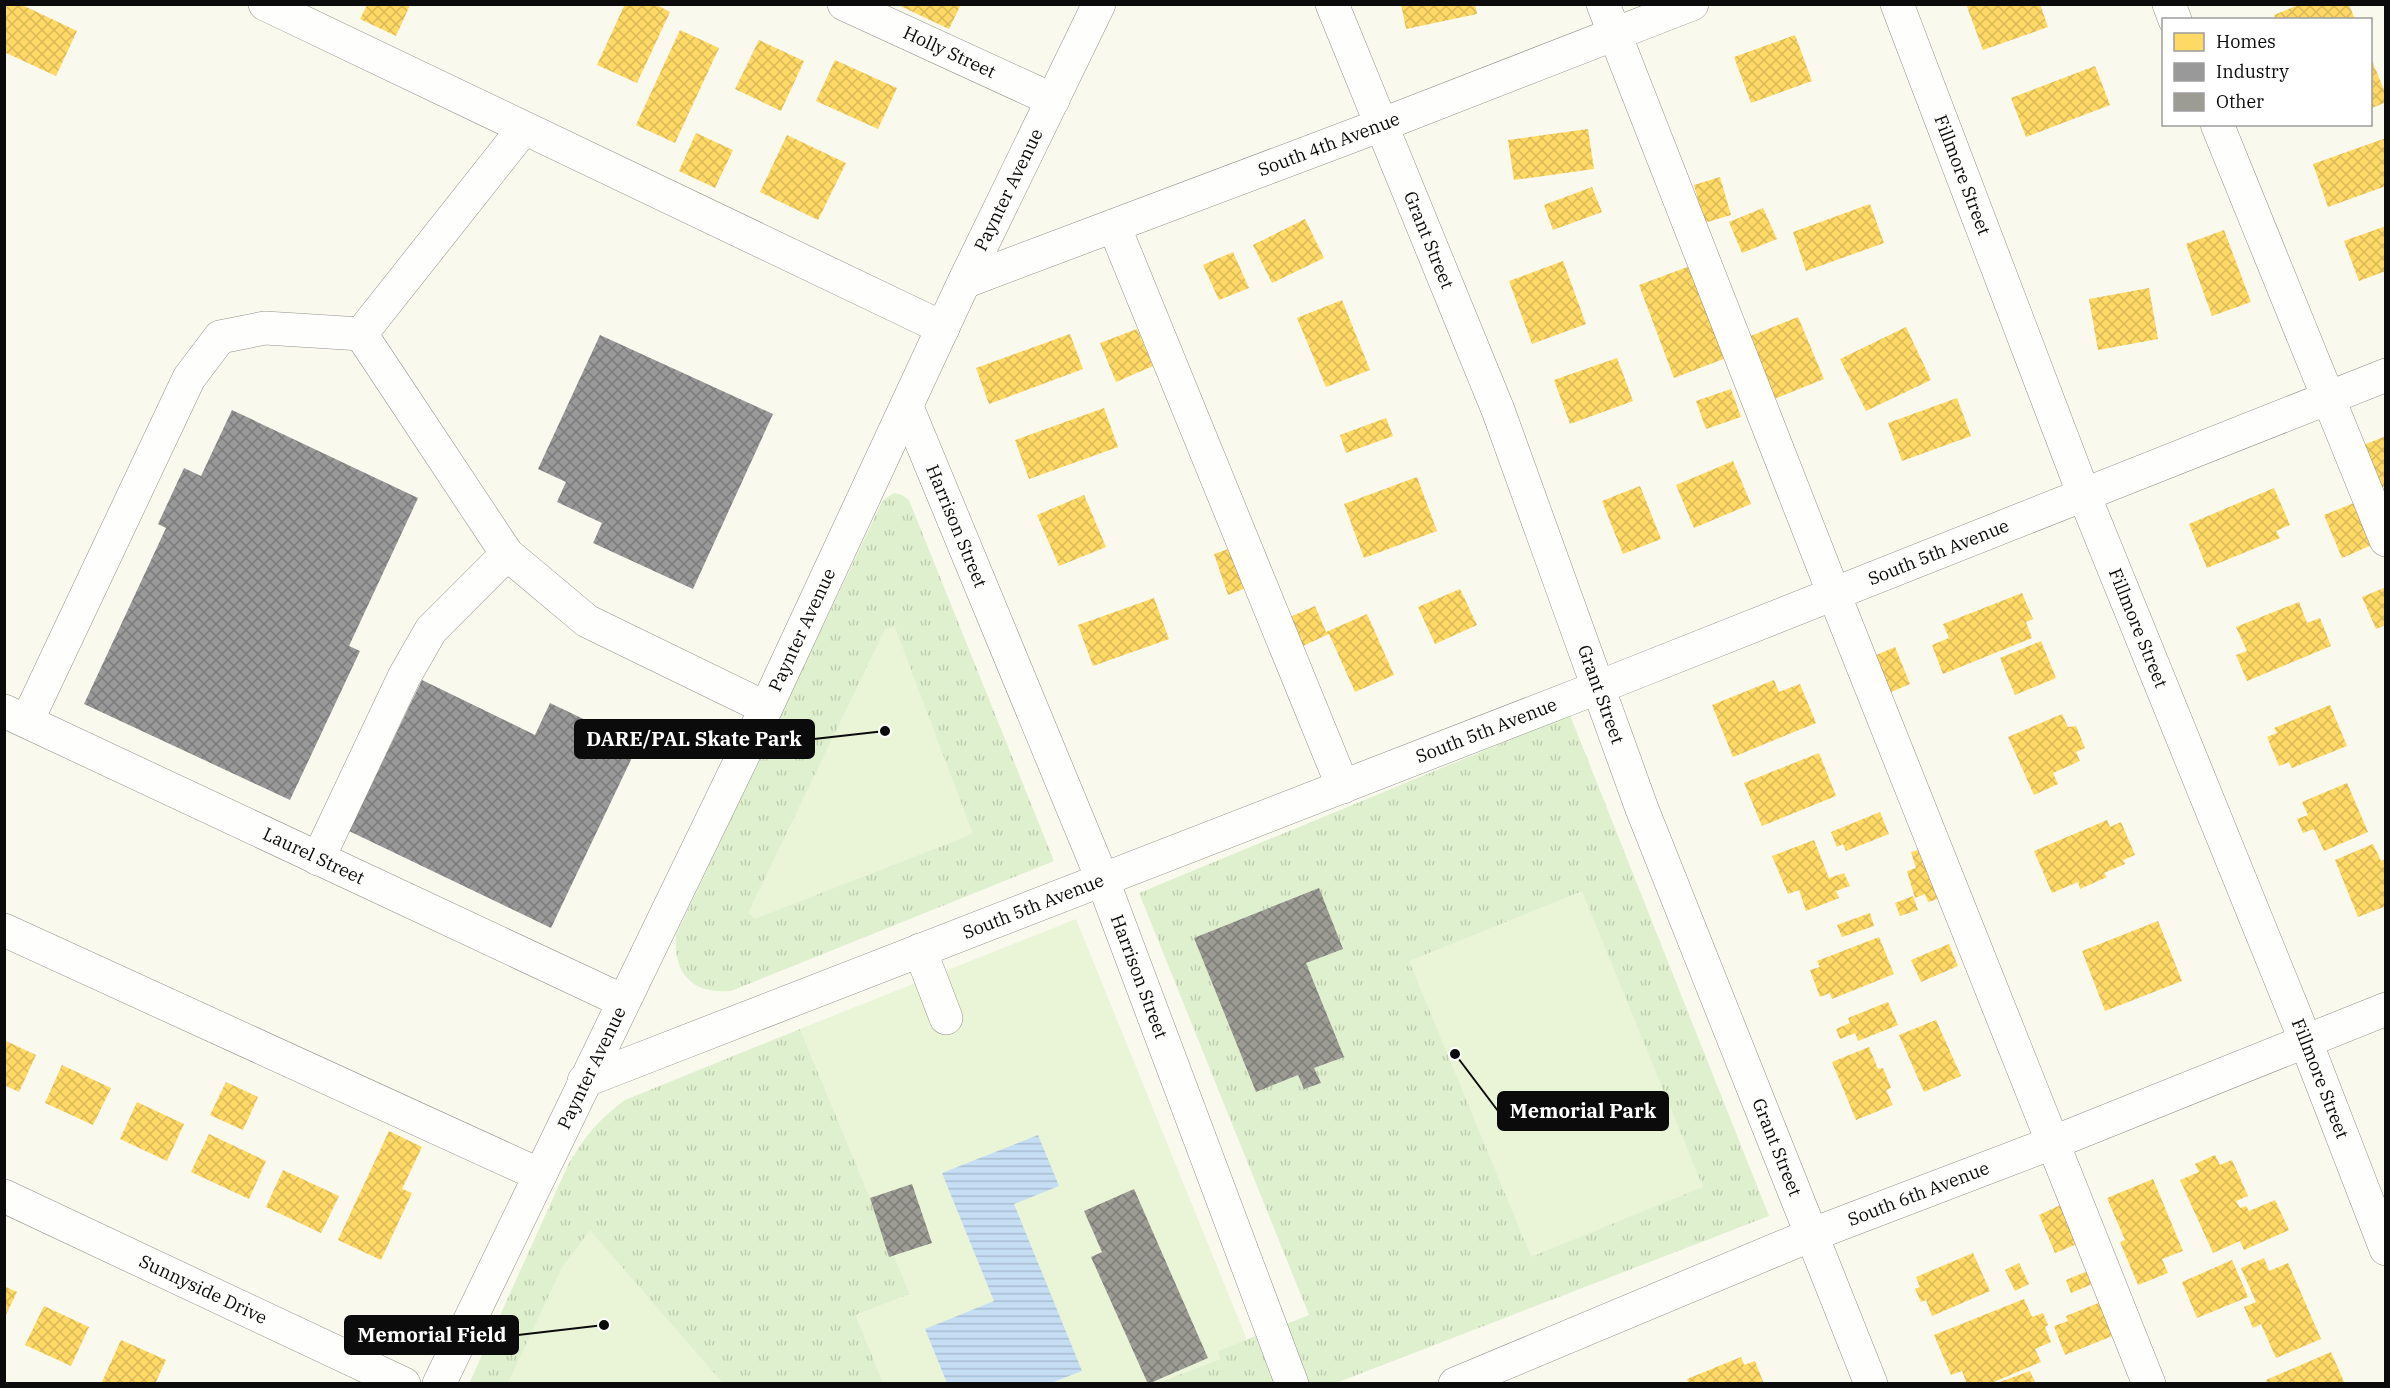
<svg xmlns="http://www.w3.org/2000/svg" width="2390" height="1388" viewBox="0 0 2390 1388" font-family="'IBM Plex Serif',serif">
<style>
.park{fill:url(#park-tufts)}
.pitch{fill:#eaf4d7}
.water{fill:url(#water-rules)}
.homes{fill:url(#homes-cross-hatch)}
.industry{fill:url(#industry-cross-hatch)}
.building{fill:url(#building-cross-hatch)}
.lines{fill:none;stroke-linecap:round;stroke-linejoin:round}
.minor-casing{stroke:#93928d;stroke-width:34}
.minor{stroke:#fefefc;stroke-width:33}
.labels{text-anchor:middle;stroke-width:6;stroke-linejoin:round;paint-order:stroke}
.street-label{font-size:18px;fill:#0b0b0b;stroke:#fff}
.leader{fill:none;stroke:#0b0b0b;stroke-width:2}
.callout-dot{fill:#0b0b0b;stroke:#fff;stroke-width:2}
.callout{fill:#0b0b0b;stroke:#0b0b0b;stroke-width:2}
.callout-label{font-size:20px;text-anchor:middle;font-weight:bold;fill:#fff}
</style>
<defs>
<pattern id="park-tufts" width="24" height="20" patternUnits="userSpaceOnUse" patternTransform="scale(1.5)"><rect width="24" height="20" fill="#dff0ce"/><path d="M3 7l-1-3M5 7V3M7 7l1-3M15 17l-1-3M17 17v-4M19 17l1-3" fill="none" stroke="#beccb0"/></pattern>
<pattern id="water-rules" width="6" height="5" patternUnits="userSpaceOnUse" patternTransform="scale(1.5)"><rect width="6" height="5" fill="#c5def4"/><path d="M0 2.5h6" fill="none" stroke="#a8bdd0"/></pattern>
<pattern id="homes-cross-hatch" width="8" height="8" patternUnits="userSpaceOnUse" patternTransform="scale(1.5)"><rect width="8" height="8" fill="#ffd966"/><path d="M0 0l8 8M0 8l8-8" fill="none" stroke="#d9b957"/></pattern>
<pattern id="industry-cross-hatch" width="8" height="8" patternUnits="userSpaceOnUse" patternTransform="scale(1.5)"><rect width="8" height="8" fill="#999"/><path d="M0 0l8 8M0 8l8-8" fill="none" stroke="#7b7b7b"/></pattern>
<pattern id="building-cross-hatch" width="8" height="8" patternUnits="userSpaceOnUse" patternTransform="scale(1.5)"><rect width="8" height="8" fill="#9c9b94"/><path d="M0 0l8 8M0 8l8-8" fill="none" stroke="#7d7d77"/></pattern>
</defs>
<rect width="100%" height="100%" fill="#faf9ee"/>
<g class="park">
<path d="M894 493 902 495 909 500 1054 861 731 991C692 994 673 974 676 935L883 500Z"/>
<path d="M1570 715 1769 1216 1336 1383H1161L1160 1382 1220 1359 1217 1351 1309 1315 1139 893Z"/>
<path d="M800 1029 910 1294 856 1315 883 1383 469 1384 568 1165C586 1135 597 1121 625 1100Z"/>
</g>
<g class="pitch">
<path d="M895 627 973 834 755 919 748 913 885 629Z"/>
<path d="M1582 891 1703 1187 1531 1257 1409 961Z"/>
<path d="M1076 919 1247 1340 1218 1351 1220 1359 1161 1381V1383H883L856 1315 910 1294 800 1029Z"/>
<path d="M590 1230 723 1383H508L562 1267Z"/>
</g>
<path class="water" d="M1038 1135 1059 1186 1014 1204 1082 1371 1051 1383H947L925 1329 994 1301 942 1173Z"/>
<g class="homes">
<path d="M4 4H20L77 31 56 76 4 52Z"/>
<path d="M625 4H655L670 12 637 83 597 65Z"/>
<path d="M896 4H961L949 29Z"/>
<path d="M1401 4H1475L1477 14 1406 29Z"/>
<path d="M1966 4H2040L2048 27 1983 50Z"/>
<path d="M2301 4H2349L2355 20H2276L2274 15Z"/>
<path d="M367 5H410L396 36 360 19Z"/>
<path d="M680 30 719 48 675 143 636 125Z"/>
<path d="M1795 35 1812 81 1751 103 1734 57Z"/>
<path d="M759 40 804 61 781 111 735 89Z"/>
<path d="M2371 58 2386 95V102L2370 109Z"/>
<path d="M835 60 897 88 878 129 816 101Z"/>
<path d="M2095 66 2110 105 2026 137 2011 98Z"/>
<path d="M1588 129 1594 169 1514 180 1508 140Z"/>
<path d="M696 133 733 150 715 188 679 171Z"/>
<path d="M787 135 846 163 818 220 760 192Z"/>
<path d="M2386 138V186L2328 207 2313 164Z"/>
<path d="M1720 177 1731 215 1704 223 1694 185Z"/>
<path d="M1592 187 1602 212 1553 230 1544 205Z"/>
<path d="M1870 204 1884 243 1806 271 1793 232Z"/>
<path d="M1763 208 1777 239 1742 253 1729 222Z"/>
<path d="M1305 219 1324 258 1272 283 1253 245Z"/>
<path d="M2386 226V271L2359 281 2344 241Z"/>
<path d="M2224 230 2251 302 2212 316 2186 244Z"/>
<path d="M1233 252 1249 288 1219 300 1203 265Z"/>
<path d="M1563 261 1586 324 1532 344 1509 281Z"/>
<path d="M1690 266 1726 358 1674 378 1639 285Z"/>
<path d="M2149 288 2158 339 2098 350 2089 299Z"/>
<path d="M1342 300 1370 370 1326 387 1297 318Z"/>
<path d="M1798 317 1824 379 1774 399 1748 337Z"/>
<path d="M1906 327 1931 380 1866 411 1840 359Z"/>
<path d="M1137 329 1153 366 1116 382 1100 343Z"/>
<path d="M1070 334 1083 369 989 404 976 368Z"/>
<path d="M1617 358 1633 401 1570 424 1554 380Z"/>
<path d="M1731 389 1741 417 1706 429 1696 401Z"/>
<path d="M1957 398 1971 436 1902 461 1888 423Z"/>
<path d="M1104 408 1118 447 1029 479 1015 440Z"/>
<path d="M1386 418 1393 436 1346 453 1340 435Z"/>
<path d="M2386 436V486L2378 489 2361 446Z"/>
<path d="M1733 461 1751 504 1694 528 1676 485Z"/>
<path d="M1417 477 1437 531 1364 558 1344 504Z"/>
<path d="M1640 486 1661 539 1623 554 1602 501Z"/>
<path d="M2274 488 2290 525 2276 531 2280 538 2207 568 2189 524Z"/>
<path d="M1084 495 1106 547 1059 566 1037 515Z"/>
<path d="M2354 503 2372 545 2342 558 2324 515Z"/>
<path d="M1231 548 1246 588 1228 595 1214 554Z"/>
<path d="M2386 587V625L2376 629 2362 597Z"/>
<path d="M1460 589 1477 625 1435 644 1418 607Z"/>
<path d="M2022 593 2033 619 2026 622 2032 638 1943 674 1932 645 1949 638 1943 624Z"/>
<path d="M1154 598 1169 639 1093 666 1078 625Z"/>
<path d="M2299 602 2307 623 2320 618 2331 646 2247 681 2236 655 2247 651 2236 627Z"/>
<path d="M1315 606 1326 632 1367 614 1394 675 1355 692 1329 634 1303 646 1290 617Z"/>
<path d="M2041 641 2056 678 2015 695 2000 658Z"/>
<path d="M1895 647 1910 684 1889 693 1874 656Z"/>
<path d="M1774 680 1779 692 1800 684 1816 723 1733 757 1712 705Z"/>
<path d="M2330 705 2347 746 2292 768 2289 762 2279 766 2267 737 2277 733 2274 728Z"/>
<path d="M2062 714 2068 727 2076 726 2085 748 2076 752 2080 761 2053 773 2058 784 2034 795 2008 737Z"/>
<path d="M1819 753 1836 796 1762 826 1744 783Z"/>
<path d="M2347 783 2368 832 2324 851 2314 829 2303 833 2297 819 2308 815 2302 802Z"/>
<path d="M1880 812 1889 834 1846 851 1843 844 1837 847 1831 832Z"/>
<path d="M2107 820 2110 827 2121 822 2135 855 2123 860 2125 864 2104 873 2107 877 2080 889 2078 882 2052 893 2034 851Z"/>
<path d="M1814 840 1829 878 1844 873 1850 886 1836 891 1839 898 1806 911 1799 890 1788 894 1772 856Z"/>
<path d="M2373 844 2381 861 2386 859V906L2358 917 2335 860Z"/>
<path d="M1925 848 1941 898 1928 902 1925 894 1915 898 1907 871 1916 868 1911 852Z"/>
<path d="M1913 896 1918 910 1900 916 1895 903Z"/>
<path d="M1870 913 1874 926 1842 937 1837 925Z"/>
<path d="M2158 921 2182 981 2105 1011 2082 951Z"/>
<path d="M1879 937 1894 974 1832 999 1830 993 1820 997 1810 970 1820 967 1817 961Z"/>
<path d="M1949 944 1958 966 1921 982 1911 960Z"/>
<path d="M1888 1002 1898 1025 1858 1041 1855 1033 1840 1039 1836 1029 1850 1023 1848 1018Z"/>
<path d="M1936 1020 1961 1076 1924 1092 1899 1035Z"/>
<path d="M4 1040 36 1055 19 1092 4 1085Z"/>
<path d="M1869 1047 1878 1069 1883 1068 1891 1088 1886 1090 1893 1105 1856 1120 1832 1062Z"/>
<path d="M62 1065 111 1088 93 1125 45 1103Z"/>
<path d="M226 1082 258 1097 243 1130 210 1115Z"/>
<path d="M137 1102 184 1124 167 1161 120 1139Z"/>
<path d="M389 1131 422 1147 402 1189 412 1193 381 1260 338 1240Z"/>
<path d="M209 1134 266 1161 249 1199 191 1172Z"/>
<path d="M2215 1155 2220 1165 2232 1160 2248 1196 2236 1201 2240 1208 2246 1206 2249 1211 2275 1200 2289 1230 2244 1250 2240 1241 2213 1253 2180 1180 2199 1172 2195 1164Z"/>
<path d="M283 1170 339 1196 321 1233 266 1207Z"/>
<path d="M2153 1179 2183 1251 2162 1259 2168 1273 2138 1285 2120 1242 2125 1240 2107 1198Z"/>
<path d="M2065 1203 2082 1242 2055 1253 2039 1215Z"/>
<path d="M1973 1253 1990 1291 1932 1316 1926 1300 1921 1302 1915 1289 1920 1287 1916 1277Z"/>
<path d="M2264 1258 2269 1271 2288 1263 2321 1339 2276 1358 2261 1324 2253 1328 2244 1307 2256 1302 2241 1268Z"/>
<path d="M2232 1260 2248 1297 2197 1318 2182 1282Z"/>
<path d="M2019 1263 2029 1284 2015 1291 2005 1270Z"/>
<path d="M2090 1270 2095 1283 2071 1293 2066 1280Z"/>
<path d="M4 1286 17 1292 4 1319Z"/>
<path d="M2024 1299 2032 1317 2043 1313 2048 1325 2045 1327 2051 1342 2035 1349 2041 1362 1989 1384H1967L1962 1371 1951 1375 1934 1335Z"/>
<path d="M2106 1300 2120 1333 2065 1355 2054 1326 2068 1321 2066 1316Z"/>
<path d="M44 1306 89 1327 71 1366 25 1345Z"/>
<path d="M121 1340 166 1360 155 1384H101Z"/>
<path d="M2331 1352 2345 1384H2268L2266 1380Z"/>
<path d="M1741 1357 1744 1365 1755 1361 1764 1384H1689L1687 1379Z"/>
<path d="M2030 1371 2036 1384H1998L1997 1383Z"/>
</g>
<g class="industry">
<path d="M600 335 773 414 693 589 593 543 602 523 557 502 566 482 538 469Z"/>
<path d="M232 410 418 498 349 646 360 651 290 800 84 704 166 528 158 524 184 468 201 476Z"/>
<path d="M422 680 535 735 550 703 638 745 551 928 349 831Z"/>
</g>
<g class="building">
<path d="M1319 888 1343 949 1306 963 1344 1057 1314 1068 1321 1083 1304 1089 1298 1075 1256 1092 1194 938Z"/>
<path d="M912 1184 932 1243 889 1257 870 1198Z"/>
<path d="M1134 1189 1208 1358 1148 1384 1091 1257 1102 1252 1084 1211Z"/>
</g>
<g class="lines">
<g class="minor-casing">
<g id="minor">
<path d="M265 4 943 328"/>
<path id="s1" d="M844 4 1053 100"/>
<path id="s2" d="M1332 4 1498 410 1642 809 1871 1384"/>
<path d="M1603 4 1834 594 2149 1384"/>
<path id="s3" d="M1897 4 2084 495 2306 1042 2386 1249"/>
<path d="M2169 4 2175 20"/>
<path d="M2217 124 2386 540"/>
<path d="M1114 226 1343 787"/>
<path id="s4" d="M964 282 1381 125 1692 4"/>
<path d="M361 334 507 554 587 621 766 708"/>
<path id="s5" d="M907 407 1103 881 1292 1384"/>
<path id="s6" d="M4 711 623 1001"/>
<path d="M27 721 189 378 220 337 265 328 361 334 524 128"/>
<path d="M318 859 404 677 431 630 507 554"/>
<path d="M4 930 540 1175"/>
<path d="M920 950 946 1018"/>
<path id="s7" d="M584 1081 1599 687 2386 375"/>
<path id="s8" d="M4 1196 404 1384"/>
<path id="s9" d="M439 1384 766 708 964 282 1099 4"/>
<path id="s10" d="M1455 1384 1811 1235 2052 1143 2386 1009"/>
</g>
</g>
<use href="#minor" class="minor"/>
</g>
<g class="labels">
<g class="street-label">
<text dy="6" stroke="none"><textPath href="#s1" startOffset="116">Holly Street</textPath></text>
<text dy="6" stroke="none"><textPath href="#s4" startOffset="390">South 4th Avenue</textPath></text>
<text dy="6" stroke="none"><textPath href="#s3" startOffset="183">Fillmore Street</textPath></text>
<text dy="6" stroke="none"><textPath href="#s9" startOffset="1323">Paynter Avenue</textPath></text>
<text dy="6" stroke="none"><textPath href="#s2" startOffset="255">Grant Street</textPath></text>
<text dy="6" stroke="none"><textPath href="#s5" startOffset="129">Harrison Street</textPath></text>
<text dy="6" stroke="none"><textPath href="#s7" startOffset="1454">South 5th Avenue</textPath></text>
<text dy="6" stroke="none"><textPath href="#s3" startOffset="669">Fillmore Street</textPath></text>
<text dy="6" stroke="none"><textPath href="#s9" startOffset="837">Paynter Avenue</textPath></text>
<text dy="6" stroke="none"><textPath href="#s2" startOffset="741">Grant Street</textPath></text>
<text dy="6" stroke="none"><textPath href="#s7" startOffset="968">South 5th Avenue</textPath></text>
<text dy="6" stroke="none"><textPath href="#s6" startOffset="342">Laurel Street</textPath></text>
<text dy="6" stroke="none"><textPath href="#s7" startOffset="482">South 5th Avenue</textPath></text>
<text dy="6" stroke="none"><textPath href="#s5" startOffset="615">Harrison Street</textPath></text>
<text dy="6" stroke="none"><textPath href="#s9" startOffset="351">Paynter Avenue</textPath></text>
<text dy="6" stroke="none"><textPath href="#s3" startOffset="1155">Fillmore Street</textPath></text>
<text dy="6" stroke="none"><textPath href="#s2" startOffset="1227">Grant Street</textPath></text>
<text dy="6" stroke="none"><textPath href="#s10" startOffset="501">South 6th Avenue</textPath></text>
<text dy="6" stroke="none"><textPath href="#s8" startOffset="220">Sunnyside Drive</textPath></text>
</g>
</g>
<path class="leader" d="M885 731L814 739M1455 1054L1498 1111M604 1325L518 1335"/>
<g class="callout-dot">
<circle cx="885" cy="731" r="6"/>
<circle cx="1455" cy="1054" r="6"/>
<circle cx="604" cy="1325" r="6"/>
</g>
<g class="callout">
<rect x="575" y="720" width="239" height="38" rx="6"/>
<rect x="1498" y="1092" width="170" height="38" rx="6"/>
<rect x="345" y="1316" width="173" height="38" rx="6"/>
</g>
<g class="callout-label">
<text x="694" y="746">DARE/PAL Skate Park</text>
<text x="1583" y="1118">Memorial Park</text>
<text x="432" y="1342">Memorial Field</text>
</g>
<rect width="2390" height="1388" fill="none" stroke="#0b0b0b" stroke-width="12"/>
<rect x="2162" y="18" width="210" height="108" fill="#ffffff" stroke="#9d9d9d" stroke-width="1.5"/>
<rect x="2174" y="33" width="30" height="18" fill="#ffd966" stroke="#9d9d9d" stroke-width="1.5"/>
<text x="2216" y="48" font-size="18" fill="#0b0b0b">Homes</text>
<rect x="2174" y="63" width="30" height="18" fill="#999999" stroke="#9d9d9d" stroke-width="1.5"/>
<text x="2216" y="78" font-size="18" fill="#0b0b0b">Industry</text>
<rect x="2174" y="93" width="30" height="18" fill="#9c9b94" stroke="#9d9d9d" stroke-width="1.5"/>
<text x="2216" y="108" font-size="18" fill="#0b0b0b">Other</text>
</svg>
